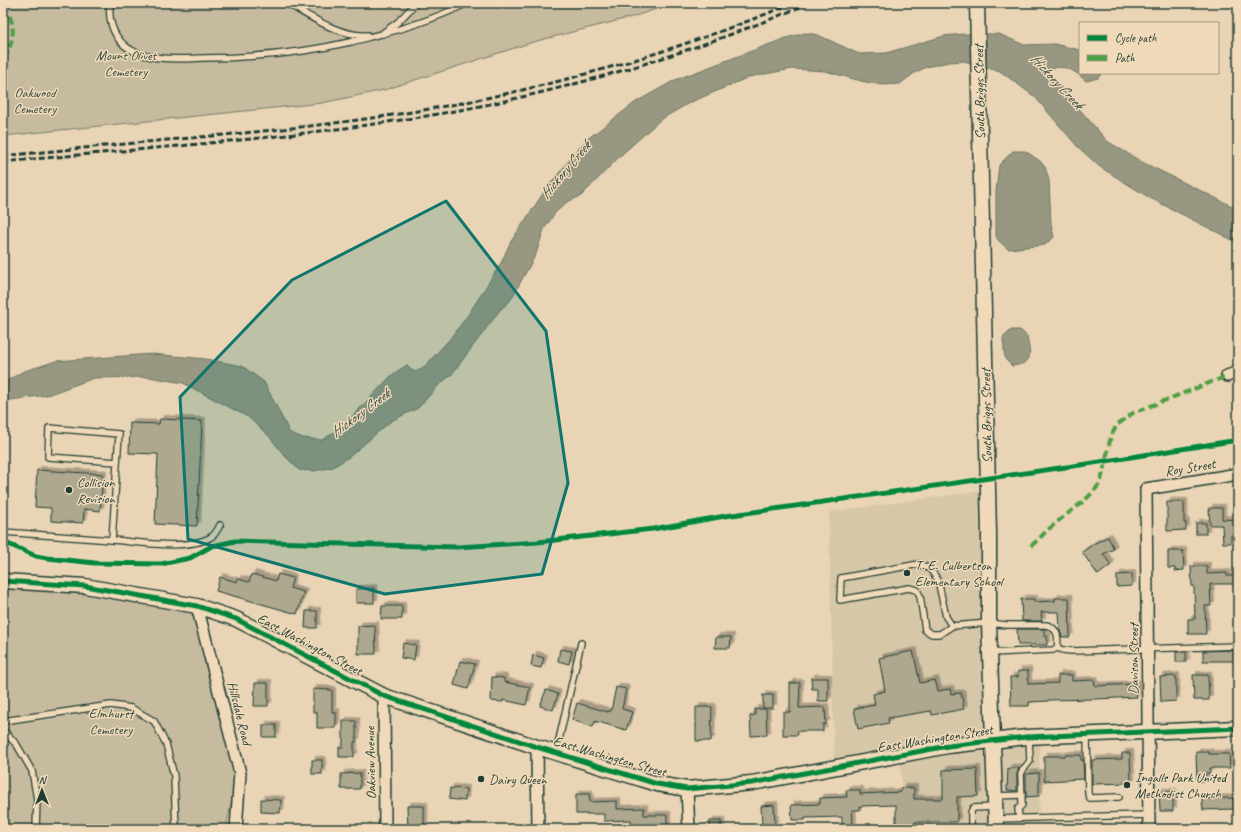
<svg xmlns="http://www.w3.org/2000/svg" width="1241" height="832" viewBox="0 0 1241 832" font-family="Caveat,sans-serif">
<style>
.built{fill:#d7c7a9}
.green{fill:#c7bb9f;stroke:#737c6a}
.water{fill:#989882;stroke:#687463}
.building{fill:#aea88e;stroke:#1f3d34;filter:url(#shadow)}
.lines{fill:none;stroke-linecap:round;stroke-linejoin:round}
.service-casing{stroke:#1f3d34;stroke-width:8}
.minor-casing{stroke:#1f3d34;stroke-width:14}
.tertiary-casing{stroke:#1f3d34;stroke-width:17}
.service{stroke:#f1daba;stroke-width:5.5}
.minor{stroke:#f1daba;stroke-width:11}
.tertiary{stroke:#f1daba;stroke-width:14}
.rail{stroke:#1f3d34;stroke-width:3;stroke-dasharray:6 3;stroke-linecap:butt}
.quiet{stroke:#4da043;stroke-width:4;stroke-dasharray:8 4;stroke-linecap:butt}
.cycleway-casing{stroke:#f1daba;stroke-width:8}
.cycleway{stroke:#00873e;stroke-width:5}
.marked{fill:#0f766e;fill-opacity:0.2;stroke:#0f766e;stroke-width:3;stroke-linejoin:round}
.poi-dot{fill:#1f3d34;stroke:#f1daba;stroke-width:1.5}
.labels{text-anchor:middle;stroke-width:3;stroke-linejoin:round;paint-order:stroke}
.park-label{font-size:14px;fill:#304a3f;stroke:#f1daba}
.street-label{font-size:14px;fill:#1f3d34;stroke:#f1daba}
.poi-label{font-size:14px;fill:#1f3d34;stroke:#f1daba;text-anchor:start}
.water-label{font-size:15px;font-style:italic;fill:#374f44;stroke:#f1daba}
</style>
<defs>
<filter id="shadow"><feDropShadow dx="3.5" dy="-3.5" stdDeviation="0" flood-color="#0004"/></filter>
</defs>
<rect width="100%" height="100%" fill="#e9d4b5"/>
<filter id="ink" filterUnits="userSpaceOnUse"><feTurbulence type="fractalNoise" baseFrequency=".025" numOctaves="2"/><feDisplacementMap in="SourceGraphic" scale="8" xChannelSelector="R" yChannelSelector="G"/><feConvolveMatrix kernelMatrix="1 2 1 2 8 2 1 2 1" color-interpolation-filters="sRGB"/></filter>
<g filter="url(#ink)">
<path class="built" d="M980 491 991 737 1040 734 1039 823 992 825V829H904L900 753 834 764 829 512Z"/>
<g class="green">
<path d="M3 3H675L632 17 533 42 384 90 322 103 3 136Z"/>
<path d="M3 585 85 590 193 608 237 774 226 829H3Z"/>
</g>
<g class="water">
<path d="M805 33 818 35 859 54 886 53 944 36 963 34H999L1024 45 1054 44 1080 50V73H1103L1098 78 1086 81C1075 71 1066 64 1050 69L1049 74 1107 141 1142 162 1238 209V243L1150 198 1100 167 1077 146 1035 97 1000 71 964 61 949 62 926 67 913 74 900 84 882 85 861 81 825 71 792 69 749 77 689 103 660 120 620 156 581 196 567 202 555 213 544 229 536 254 510 301 500 310 452 374 438 386 418 408 391 421 349 457 333 467 314 471 299 470 284 455 269 436 248 417 183 383 149 377 94 378 47 395 3 401V383L22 372 56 361 152 354 206 359 242 366 264 382 290 433 303 438 322 440 341 428 392 375 407 365 411 370 416 372 426 365 449 340 468 315 501 263 510 243 546 189 586 140 636 102 675 80 786 38Z"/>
<path d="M1013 151H1025L1040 161 1045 167 1049 180 1051 224 1054 237 1045 245 1008 249 998 240 996 236V192L999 165Z"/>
<path d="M1011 330H1020L1027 336C1030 355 1035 363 1012 366L1005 359 1003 338Z"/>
</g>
<g class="building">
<path d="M160 419 202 421 197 526 155 524 158 454 129 453 130 423 159 424Z"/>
<path d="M37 470 103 474 100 511 84 509 83 523 51 521V508L35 507Z"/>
<path d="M1167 502H1184V523H1186V530L1167 531Z"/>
<path d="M1209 508H1222V519L1238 520V535H1231V543H1223L1222 525H1210Z"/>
<rect x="1196" y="523" width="10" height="11"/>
<path d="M1108 537 1114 549 1103 554 1111 565 1098 575 1082 552 1095 543Z"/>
<path d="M1168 551H1183L1184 570 1175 571V568H1168Z"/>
<path d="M1191 566H1207V574L1227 573V576H1238V584H1210L1211 606H1205L1206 634H1188V619H1195L1194 586H1192Z"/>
<path d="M252 574 276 581 278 574 293 578 290 588 304 592 297 614 216 591 220 577 237 582 238 579 249 582Z"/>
<path d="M1132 574V586L1117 587V575Z"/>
<path d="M374 588V603H356V589Z"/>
<path d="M1055 598H1069L1070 637H1062L1060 630 1059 612H1041L1042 621H1022L1021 599H1034V602L1055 601Z"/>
<path d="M382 606H402V619H381Z"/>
<path d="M306 611H317V628H305Z"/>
<path d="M375 625 376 654H358V626Z"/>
<path d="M1017 629H1044V636H1047V645H1018Z"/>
<path d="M716 637H731L730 648H715Z"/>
<path d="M403 643 416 645 414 660 401 658Z"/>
<path d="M560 649 572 651 569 664 558 661Z"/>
<path d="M1234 650V661H1203V651Z"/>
<path d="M913 651 920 683 935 680 938 691 950 689 951 694 961 693 964 709 932 715 931 711 888 718 889 723 858 729 854 709 875 705 873 694 885 691 879 658Z"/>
<rect x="1176" y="652" width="10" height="10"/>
<path d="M533 655 544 658 541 668 531 666Z"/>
<path d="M460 661 475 664 468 689 454 685Z"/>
<path d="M1018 671H1028V684L1058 683V675H1072V681L1094 680 1095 686 1136 684 1137 697 1095 699 1048 700V701L1029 702V706H1011L1010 677H1018Z"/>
<path d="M1193 675H1208L1209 700H1194Z"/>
<path d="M1176 676V701L1161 702 1160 677Z"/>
<path d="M492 677 504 678V682L530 687 526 705 503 700V702L491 701Z"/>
<path d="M811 678H828V701H818V689H812Z"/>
<path d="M255 683H268V706H254Z"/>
<path d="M790 683H800L799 708 825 707 826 724H823V731H797L798 735H783V712H790Z"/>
<path d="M616 687 626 689 622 709 632 712 626 730 595 721 593 727 572 720 577 703 608 712V711H611Z"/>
<path d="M313 689 332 690V712H336V728H317V712H313Z"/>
<path d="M546 690 558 694 553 710 540 706Z"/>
<rect x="763" y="695" width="10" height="13"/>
<path d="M696 707H712L711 741H696Z"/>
<path d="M755 709H766L767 735 751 736 750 716 755 715Z"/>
<path d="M343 721H356V742H354V757H339V747H343Z"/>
<rect x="263" y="725" width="13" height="12"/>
<path d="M1196 752H1209V754H1229L1230 768H1210V773H1205L1206 781H1197Z"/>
<path d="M1122 753H1130L1131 783 1092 784V760L1122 759Z"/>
<path d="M1065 755H1081V760H1083L1084 779 1044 781V756H1065Z"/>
<rect x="312" y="760" width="10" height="14"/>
<path d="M1008 768H1019L1017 774V791L1007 790Z"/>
<path d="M977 769 978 796 957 797V822H915V826L896 827V805L860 806V810H852L853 826H842V817L805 818V820H792L791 805 820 804V798L847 797 846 790H860V794L901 792V788H914V799H943V770Z"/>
<path d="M360 773V789H341V774Z"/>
<path d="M1039 773V796L1026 797V774Z"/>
<path d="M450 788 466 789 465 801 449 799Z"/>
<path d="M1159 792H1173V811H1160Z"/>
<path d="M576 794H589L590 802 617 801V809L644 808V815H667V829H654V827L631 828V820L604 821V814H576Z"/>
<path d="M1233 798 1234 809 1203 810 1202 799Z"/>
<path d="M261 799 281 800 280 813 261 812Z"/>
<path d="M774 805 775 825 762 826 761 806Z"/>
<path d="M407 806H424V829H408Z"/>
<rect x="710" y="821" width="11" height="8"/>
</g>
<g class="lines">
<g class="service-casing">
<g id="service">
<path d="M110 3C108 22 114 40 131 50 152 61 179 59 202 58 250 58 303 53 350 42 361 40 371 36 382 34 412 26 440 17 467 3"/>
<path d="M286 3C310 16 339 37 368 35"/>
<path d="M384 32 398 22 416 3"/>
<path d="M3 532 112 540 119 434 49 428 48 457 117 462"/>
<path d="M112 540C139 542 188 551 211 537 215 535 218 529 220 525"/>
<path d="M952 626 946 617 938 580 930 569 919 564 841 578 840 600 909 588 917 590 920 596 925 630 932 634H940L952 626 989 623 1006 625H1046C1058 628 1059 637 1057 648L1053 650 991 653"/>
<path d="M1057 648 1063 650 1071 651 1238 646"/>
<path d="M3 721 111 705 131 708 154 721 166 744 174 776 176 829"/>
<path d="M3 730 17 745 32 771 37 799 36 829"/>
<path d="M1087 734 1088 794 1090 798 1119 797"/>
<path d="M556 753 581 643"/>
<path d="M996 796 1022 795"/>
<path d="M1019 818 1018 809 1022 805 1021 774 1023 770 1030 761 1029 737"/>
<path d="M996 819 1149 815"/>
<path d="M971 829V812L973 808 995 807"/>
</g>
</g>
<g class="minor-casing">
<g id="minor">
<path d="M1227 376 1238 372"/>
<path d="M197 606 240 773 236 829"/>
<path d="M384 696 385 829"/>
<path d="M537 747 538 829"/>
<path d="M687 789 689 829"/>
<path d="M1149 829 1146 489 1238 474"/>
</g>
</g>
<g class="tertiary-casing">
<g id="tertiary">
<path d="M977 3 989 534V623L996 829"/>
<path d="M3 581 85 586 197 606 236 619 384 696 537 747 657 784 687 789 752 783 948 746 1026 737 1238 728"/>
</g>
</g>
<use href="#service" class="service"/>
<use href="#minor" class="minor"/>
<use href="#tertiary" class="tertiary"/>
<g class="rail">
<path d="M3 156C73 149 143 142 213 136 287 129 362 121 435 108 557 86 678 51 793 3"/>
<path d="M3 162C146 148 290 139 432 115 562 93 689 54 810 3"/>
</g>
<g class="quiet">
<path d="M3 6C17 21 15 43 3 59"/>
<path d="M1031 546C1040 538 1047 530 1056 523 1071 510 1092 498 1101 481L1111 436 1117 425 1133 413 1227 376"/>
</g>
<g class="cycleway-casing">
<g id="cycleway">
<path d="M3 543 8 544 36 556 47 558 95 563 161 564 190 558 212 546 235 541 457 547 538 542 653 529 725 516 1087 464 1238 440"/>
<path d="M3 581 85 586 197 606 236 619 384 696 537 747 657 784 687 789 752 783 948 746 1026 737 1238 728"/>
</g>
</g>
<use href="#cycleway" class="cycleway"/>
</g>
</g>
<path class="marked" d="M446 201 546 331 568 483 542 574 385 594 188 539 180 397 292 280Z"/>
<g class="poi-dot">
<circle cx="69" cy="490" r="4"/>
<circle cx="907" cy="573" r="4"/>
<circle cx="481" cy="779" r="4"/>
<circle cx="1127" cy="785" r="4"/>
</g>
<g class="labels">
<g class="park-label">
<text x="126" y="60">Mount Olivet<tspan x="126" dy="16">Cemetery</tspan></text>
<text x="35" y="97">Oakwood<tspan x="35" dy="16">Cemetery</tspan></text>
<text x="111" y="718">Elmhurst<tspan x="111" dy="16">Cemetery</tspan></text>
</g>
<g class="street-label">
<text transform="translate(979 92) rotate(-91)" y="5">South Briggs Street</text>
<text transform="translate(986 416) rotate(-91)" y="5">South Briggs Street</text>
<text transform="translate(1190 467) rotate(-9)" y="5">Roy Street</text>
<text transform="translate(310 644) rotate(28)" y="5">East Washington Street</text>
<text transform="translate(1133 659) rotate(-90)" y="5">Davison Street</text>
<text transform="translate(240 713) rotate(76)" y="5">Hillsdale Road</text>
<text transform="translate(935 738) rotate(-9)" y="5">East Washington Street</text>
<text transform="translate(610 756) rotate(16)" y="5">East Washington Street</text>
<text transform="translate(370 763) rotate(-91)" y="5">Oakview Avenue</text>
</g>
<g class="poi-label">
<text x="77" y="487">Collision<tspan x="77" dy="16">Revision</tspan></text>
<text x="915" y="570">T. E. Culbertson<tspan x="915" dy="16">Elementary School</tspan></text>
<text x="1135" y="782">Ingalls Park United<tspan x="1135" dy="16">Methodist Church</tspan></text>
<text x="489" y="784">Dairy Queen</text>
</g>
<g class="water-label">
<text transform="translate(1057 81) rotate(47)" y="5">Hickory Creek</text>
<text transform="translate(565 170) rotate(-50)" y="5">Hickory Creek</text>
<text transform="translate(360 413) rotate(-37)" y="5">Hickory Creek</text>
</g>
</g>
<rect width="1241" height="832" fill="none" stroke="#f1daba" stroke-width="16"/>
<rect x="8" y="8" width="1225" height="816" fill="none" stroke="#1f3d34" stroke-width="1.5" filter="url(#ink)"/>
<rect x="1079" y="22" width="140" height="52" fill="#f1daba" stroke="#9d9b84"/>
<rect x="1087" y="35" width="20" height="6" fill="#00873e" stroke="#9d9b84"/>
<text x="1115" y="42" font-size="12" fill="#1f3d34">Cycle path</text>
<rect x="1087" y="55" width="20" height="6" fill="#4da043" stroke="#9d9b84"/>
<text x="1115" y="62" font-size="12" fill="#1f3d34">Path</text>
<g transform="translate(42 790)" stroke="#f1daba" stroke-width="3" paint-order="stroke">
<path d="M0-3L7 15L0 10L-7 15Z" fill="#1f3d34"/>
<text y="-6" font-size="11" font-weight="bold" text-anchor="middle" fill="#1f3d34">N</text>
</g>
</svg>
